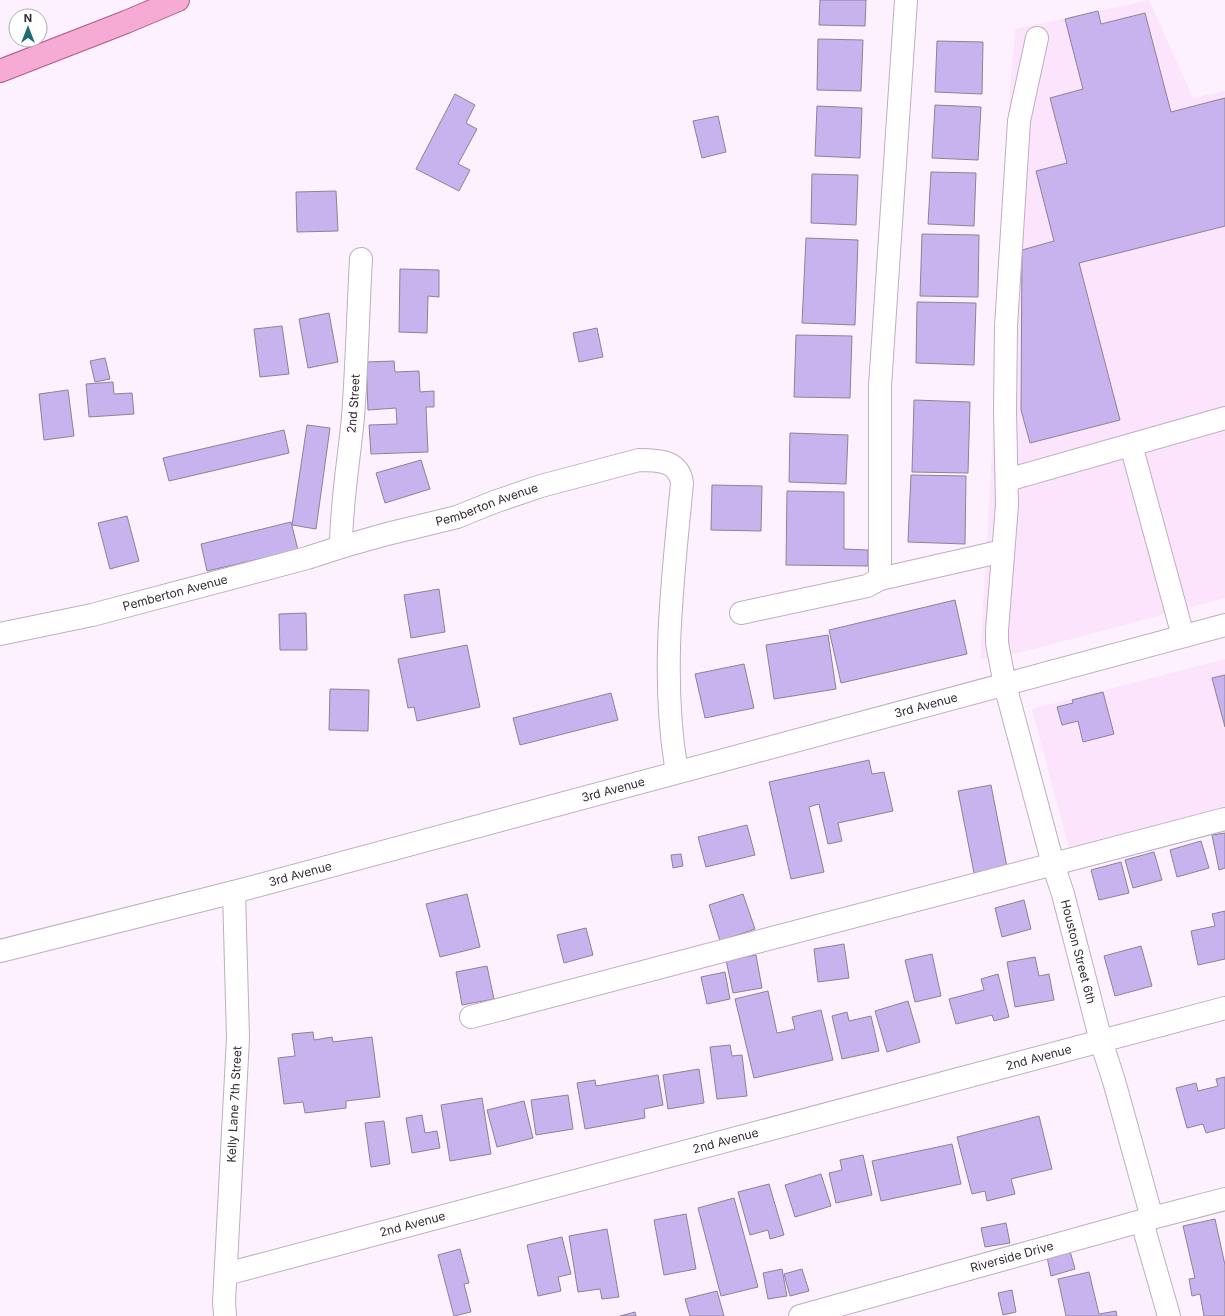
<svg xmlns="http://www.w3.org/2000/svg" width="1225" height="1316" viewBox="0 0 1225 1316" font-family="Inter,sans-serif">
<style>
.built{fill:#fbe4fc}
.building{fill:#c8b3ef;stroke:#8a8397}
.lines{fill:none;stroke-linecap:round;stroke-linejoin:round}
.minor-casing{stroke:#beaebf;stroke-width:24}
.major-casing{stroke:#ae5a88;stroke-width:24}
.minor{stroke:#fff;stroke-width:22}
.major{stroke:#f6abd4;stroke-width:22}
.labels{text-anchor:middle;stroke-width:3;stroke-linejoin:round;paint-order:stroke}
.street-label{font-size:12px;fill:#322c32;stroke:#fff}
</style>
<rect width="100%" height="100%" fill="#fef1ff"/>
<g class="built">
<path d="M1149 0 1193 98 1225 91V598L1023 652 980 659 1003 261 1008 118 1015 29Z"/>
<path d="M1225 659V811L1070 852 1032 709Z"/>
</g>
<g class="building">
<path d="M820 0H866L865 26 819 25Z"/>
<path d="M1098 11 1101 24 1145 13 1171 112 1225 98V226L1079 263 1120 420 1030 443 1021 410 1022 250 1054 241 1036 171 1067 163 1050 98 1083 89 1065 19Z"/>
<path d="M818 39 863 40 861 91 817 90Z"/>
<path d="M937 41 983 42 982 94 935 92Z"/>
<path d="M455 94 475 105 466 123 477 129 458 164 470 170 459 191 416 169Z"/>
<path d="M935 105 981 107 978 160 932 158Z"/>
<path d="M817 106 862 108 860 158 815 156Z"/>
<path d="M718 116 726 152 702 158 693 121Z"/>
<path d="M931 172 976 173 974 226 928 224Z"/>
<path d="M812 174 858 175 856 225 811 223Z"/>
<path d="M336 191 338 231 297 232 296 192Z"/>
<path d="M922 234 979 235 978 297 920 296Z"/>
<path d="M806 238 858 240 855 325 802 323Z"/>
<path d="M400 269 439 270V297L428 296 427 333 399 332Z"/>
<path d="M917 302 976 303 974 365 916 363Z"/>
<path d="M329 313 338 362 308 368 299 319Z"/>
<path d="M282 326 289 374 260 377 254 329Z"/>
<path d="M597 328 603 357 579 362 573 333Z"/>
<path d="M796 335 852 336 850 398 794 397Z"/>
<path d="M105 358 110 379 95 382 90 361Z"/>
<path d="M394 361 395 372 419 371 420 392 434 391V407H426L428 452 371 454 369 425 397 424 396 408 368 410 366 362Z"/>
<path d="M113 382 114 394 132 393 134 414 89 417 86 384Z"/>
<path d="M68 390 74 436 44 440 39 394Z"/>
<path d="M914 400 970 402 968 473 912 472Z"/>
<path d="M307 425 330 428 316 529 292 525Z"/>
<path d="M284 430 289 453 169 481 163 458Z"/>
<path d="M790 433 848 435 846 484 789 482Z"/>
<path d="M421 460 430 489 385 503 376 473Z"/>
<path d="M911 475 966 476 965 544 908 542Z"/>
<path d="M712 485 762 486 761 531 711 530Z"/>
<path d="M787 491 844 492V549L868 550V566L786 565Z"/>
<path d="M127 516 139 561 110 569 98 523Z"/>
<path d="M291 522 298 550 207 571 201 544Z"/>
<path d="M439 589 445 632 411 638 404 595Z"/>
<path d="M955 600 967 654 841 683 829 630Z"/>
<path d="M306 613 307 650H280L279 614Z"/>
<path d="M828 635 836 689 774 699 766 645Z"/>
<path d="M467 645 480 707 417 721 414 707 408 708 398 659Z"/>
<path d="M744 664 754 708 705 718 695 674Z"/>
<path d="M1225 675V727L1212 678Z"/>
<path d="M330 689 369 690 368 731 329 730Z"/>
<path d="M1103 692 1114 734 1083 742 1078 721 1062 725 1057 707 1073 703 1072 700Z"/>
<path d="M611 693 618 720 520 745 513 718Z"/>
<path d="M869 760 872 774 884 772 893 811 838 823 842 841 828 844 819 804 809 807 824 872 791 879 769 782Z"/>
<path d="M991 785 1007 867 974 873 958 791Z"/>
<path d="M747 825 755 855 706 867 698 837Z"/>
<path d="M1225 833V868L1219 870 1212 835Z"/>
<path d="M1201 841 1209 868 1177 877 1170 850Z"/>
<path d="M1154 852 1162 880 1133 888 1125 860Z"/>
<path d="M681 854 683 866 673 868 671 855Z"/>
<path d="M1121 862 1129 893 1099 900 1091 870Z"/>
<path d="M467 894 480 947 440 957 426 904Z"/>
<path d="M743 894 755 929 720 941 709 905Z"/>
<path d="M1024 900 1031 929 1002 937 995 908Z"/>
<path d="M1225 911V959L1198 965 1191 931 1215 926 1212 914Z"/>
<path d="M586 928 593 955 564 963 557 935Z"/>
<path d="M844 944 849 978 818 982 814 949Z"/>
<path d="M1141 946 1152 986 1115 996 1104 956Z"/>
<path d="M932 954 941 996 915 1002 905 960Z"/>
<path d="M756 955 762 988 733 993 726 960Z"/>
<path d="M1035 957 1039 976 1049 974 1054 1000 1015 1007 1007 962Z"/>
<path d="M487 966 494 999 462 1005 456 972Z"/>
<path d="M725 972 730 999 707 1004 701 977Z"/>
<path d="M998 974 1009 1017 994 1021 992 1015 956 1024 949 999 984 990 981 979Z"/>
<path d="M768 991 777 1033 795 1029 792 1017 821 1010 833 1060 754 1078 735 999Z"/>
<path d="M908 1001 920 1042 887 1052 875 1011Z"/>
<path d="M847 1012 849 1021 871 1016 879 1051 842 1059 832 1016Z"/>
<path d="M313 1032 314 1040 332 1037 333 1042 372 1037 380 1097 346 1101V1108L305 1113 303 1102 284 1104 278 1058 295 1056 292 1034Z"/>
<path d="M730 1045 732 1056 742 1055 747 1096 717 1099 710 1047Z"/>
<path d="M699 1069 704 1103 668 1109 663 1075Z"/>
<path d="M658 1075 663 1105 644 1109 645 1118 585 1129 577 1083 595 1080 596 1086Z"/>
<path d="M1225 1077V1128L1206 1133 1203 1124 1187 1128 1176 1088 1196 1083 1198 1091 1218 1086 1216 1079Z"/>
<path d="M568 1095 573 1129 536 1135 531 1100Z"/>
<path d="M482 1098 491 1154 450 1161 441 1105Z"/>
<path d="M524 1101 533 1138 497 1147 487 1110Z"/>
<path d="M422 1115 425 1133 437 1131 440 1148 412 1153 406 1118Z"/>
<path d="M1039 1116 1052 1169 1011 1179 1015 1194 987 1201 985 1191 972 1194 957 1137Z"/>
<path d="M384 1121 390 1164 371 1167 365 1123Z"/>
<path d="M952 1144 961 1184 881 1201 872 1161Z"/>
<path d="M863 1155 872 1195 836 1203 829 1173 842 1170 840 1160Z"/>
<path d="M821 1174 831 1206 795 1217 785 1185Z"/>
<path d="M769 1184 784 1235 770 1239 768 1230 750 1235 738 1192Z"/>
<path d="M734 1198 758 1287 721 1296 698 1208Z"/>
<path d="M686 1214 696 1269 664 1275 654 1220Z"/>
<path d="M1215 1219 1225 1265V1316H1204L1200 1294 1192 1296 1189 1279 1195 1278 1183 1226Z"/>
<path d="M1006 1223 1010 1243 985 1247 981 1228Z"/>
<path d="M607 1229 619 1297 602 1299 600 1289 578 1292 569 1236Z"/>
<path d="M562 1237 571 1274 558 1277 561 1291 538 1296 527 1245Z"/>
<path d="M460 1249 469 1283 464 1284 471 1312 454 1316 438 1255Z"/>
<path d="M1070 1251 1075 1269 1051 1276 1047 1257Z"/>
<path d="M782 1269 787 1296 768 1299 763 1273Z"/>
<path d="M802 1269 809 1291 790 1296 784 1274Z"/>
<path d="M1089 1272 1099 1314 1116 1311 1117 1316H1066L1058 1279Z"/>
<path d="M1012 1290 1016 1312 1003 1315 998 1293Z"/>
<path d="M717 1291 724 1316H690L685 1299Z"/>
<path d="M635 1312 636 1316H620Z"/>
</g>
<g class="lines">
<g class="minor-casing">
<g id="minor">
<path id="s1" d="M1037 38 1019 121 1006 326 1005 411 1007 505 997 630V643L1005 685 1053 864 1063 894 1101 1041 1114 1081 1152 1218"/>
<path d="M1131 445 1183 636"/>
<path d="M1007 480 1225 418"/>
<path id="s2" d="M341 547C341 504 349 460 353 417 357 364 358 312 361 259"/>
<path d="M880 579V386L906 0"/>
<path d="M741 613 867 586 880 579 1003 551"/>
<path id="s3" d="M0 634 92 615 307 558 341 547 387 534 457 517 494 502 541 486 639 460C657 460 679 460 682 483 673 579 660 676 677 772"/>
<path id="s4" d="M0 951 234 892 1225 625"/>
<path d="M471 1017 1225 819"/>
<path d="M1142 1222 1169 1316"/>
<path id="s5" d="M226 1274 1225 1008"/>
<path id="s6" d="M225 1316 224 1302 238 1038 234 892"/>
<path id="s7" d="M800 1316 1152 1218 1225 1199"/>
</g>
</g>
<g class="major-casing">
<path id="major" d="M0 71 126 22 178 0"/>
</g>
<use href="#minor" class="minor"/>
<use href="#major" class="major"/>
</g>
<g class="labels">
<g class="street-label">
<text dy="4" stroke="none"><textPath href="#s2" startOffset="144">2nd Street</textPath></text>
<text dy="4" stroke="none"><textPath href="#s3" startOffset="504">Pemberton Avenue</textPath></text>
<text dy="4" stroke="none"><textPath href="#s3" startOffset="180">Pemberton Avenue</textPath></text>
<text dy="4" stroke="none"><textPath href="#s4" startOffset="958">3rd Avenue</textPath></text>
<text dy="4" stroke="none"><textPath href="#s4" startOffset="634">3rd Avenue</textPath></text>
<text dy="4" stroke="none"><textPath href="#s4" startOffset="310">3rd Avenue</textPath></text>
<text dy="4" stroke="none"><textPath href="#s1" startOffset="927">Houston Street 6th</textPath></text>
<text dy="4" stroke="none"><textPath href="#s5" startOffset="841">2nd Avenue</textPath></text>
<text dy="4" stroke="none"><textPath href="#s6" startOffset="212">Kelly Lane 7th Street</textPath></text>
<text dy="4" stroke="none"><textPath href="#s5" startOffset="517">2nd Avenue</textPath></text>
<text dy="4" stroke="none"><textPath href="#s5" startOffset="193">2nd Avenue</textPath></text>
<text dy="4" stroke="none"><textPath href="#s7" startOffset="220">Riverside Drive</textPath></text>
</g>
</g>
<g transform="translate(28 28)"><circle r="19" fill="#ffffff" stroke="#adabad"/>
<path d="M0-3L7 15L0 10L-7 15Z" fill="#216c74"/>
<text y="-6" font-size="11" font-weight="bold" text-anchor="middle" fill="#322c32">N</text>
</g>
</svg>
